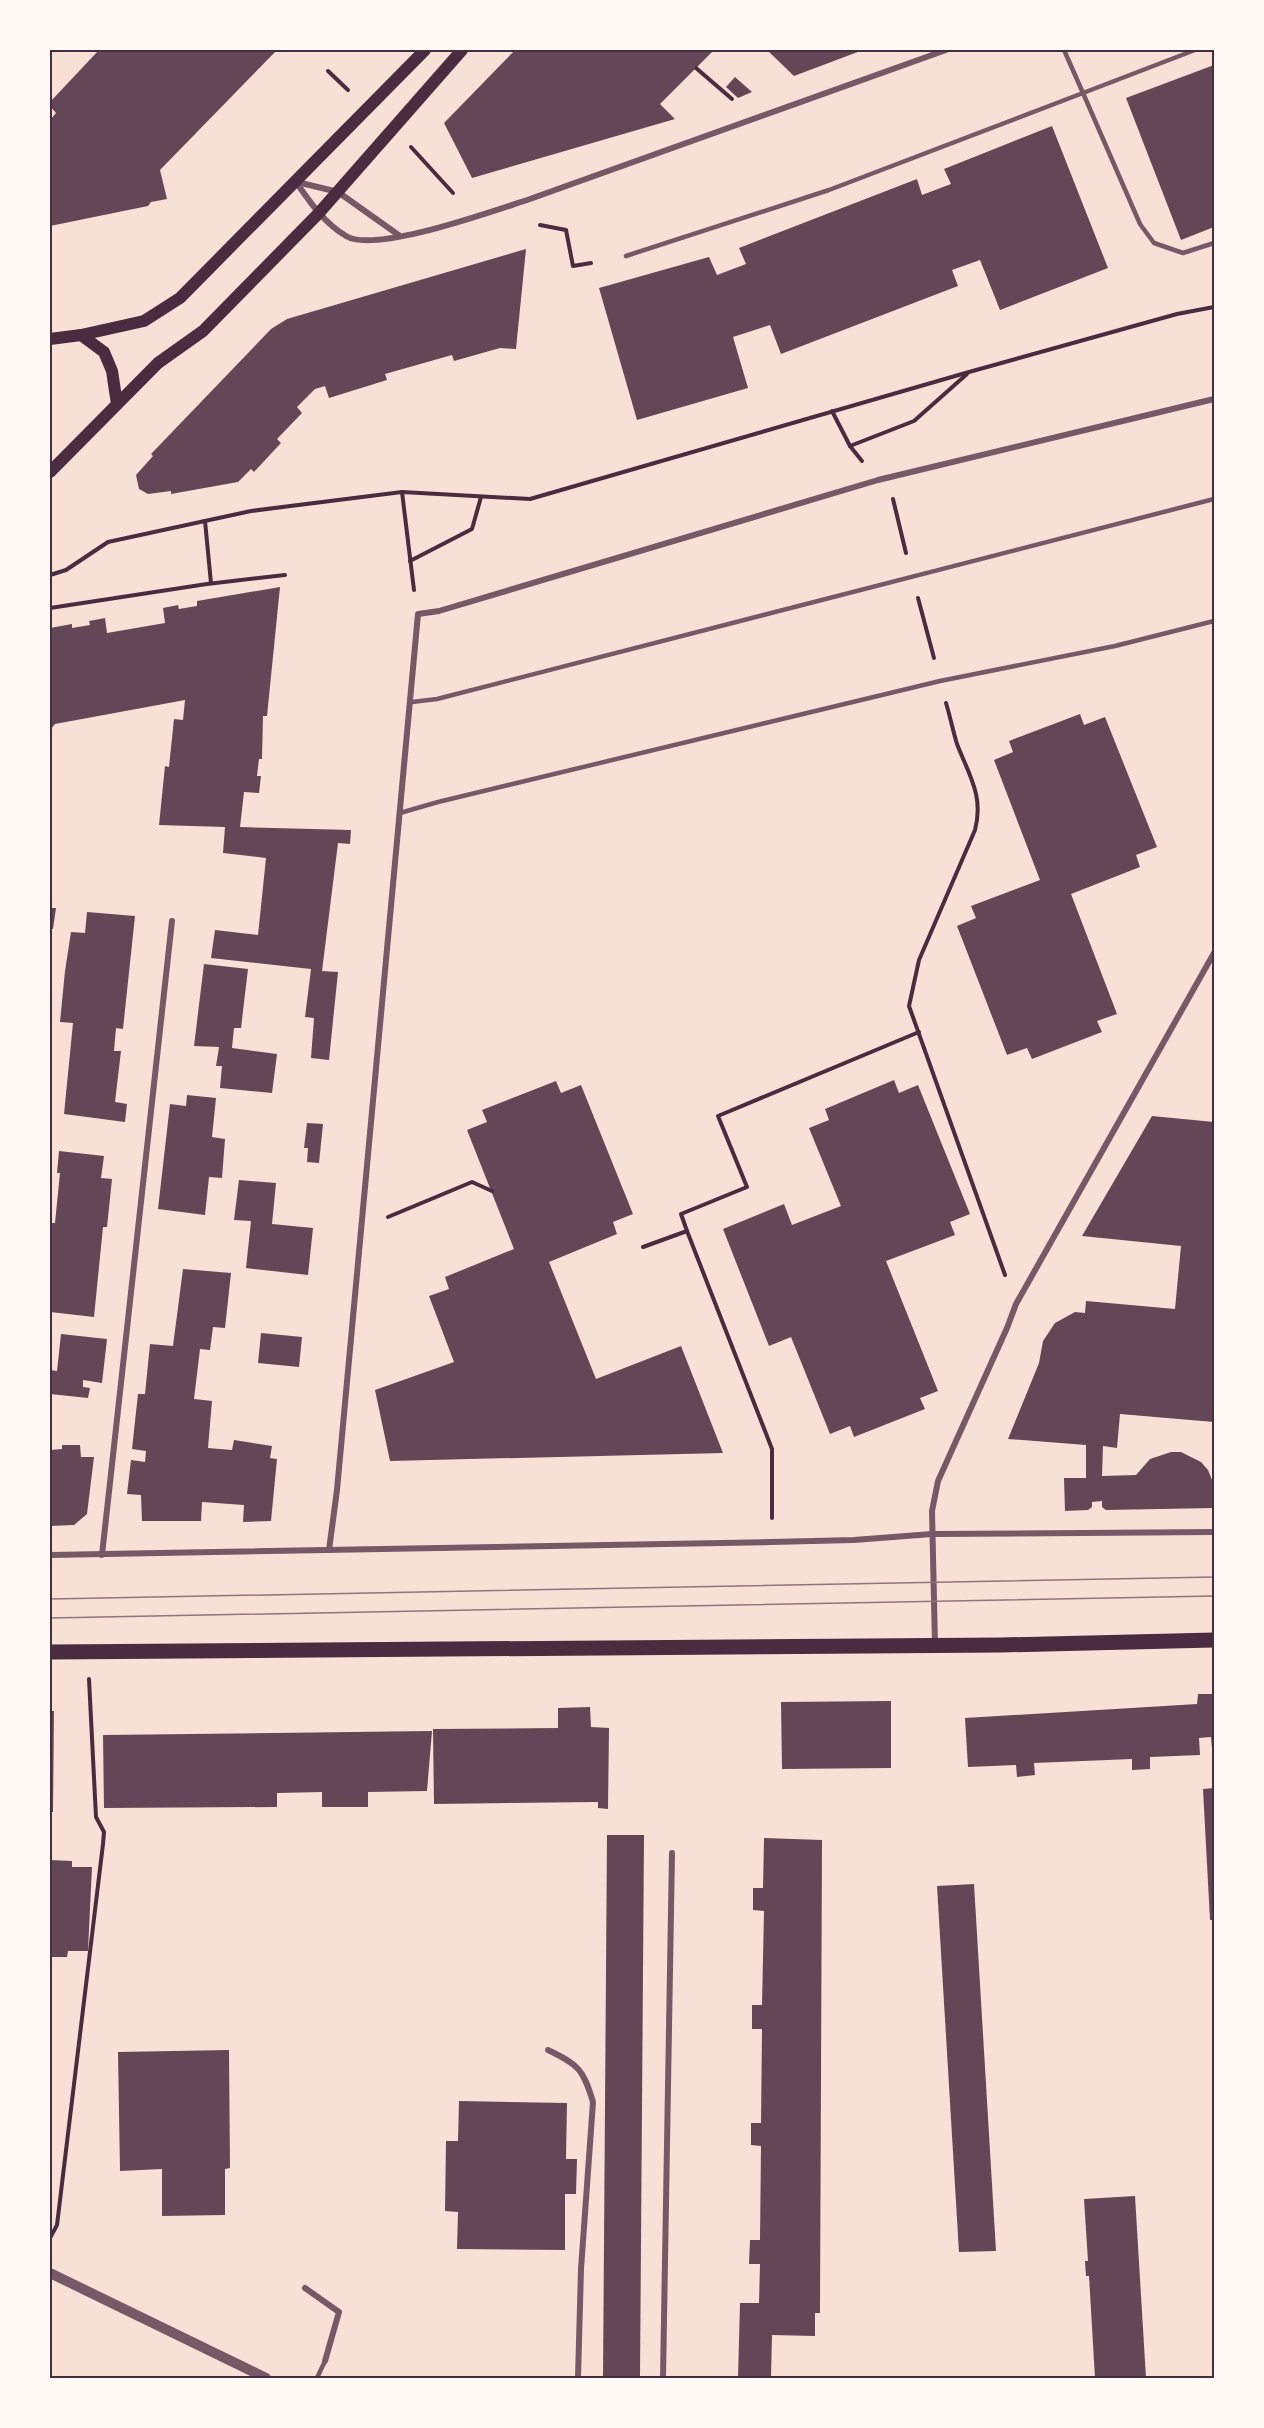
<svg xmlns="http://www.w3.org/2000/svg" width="1264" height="2428" viewBox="0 0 1264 2428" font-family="'Golos Text',sans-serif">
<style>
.building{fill:#644757}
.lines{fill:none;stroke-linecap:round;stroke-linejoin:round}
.path{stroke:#4a2c40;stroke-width:4}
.service{stroke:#755966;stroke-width:4.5}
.minor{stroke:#755966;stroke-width:6}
.tertiary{stroke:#755966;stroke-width:10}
.secondary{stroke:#4a2c40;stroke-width:12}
.primary{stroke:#4a2c40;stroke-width:15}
.tram{stroke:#8f747c;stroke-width:1.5}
.neatline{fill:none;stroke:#4a2c40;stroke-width:2}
</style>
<rect width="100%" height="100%" fill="#f7e1d7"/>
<g class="building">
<path d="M99 50H277L160 170 167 199 151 202 148 206 50 226V120L56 113 50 106V102Z"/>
<path d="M515 50H714L660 104 675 119 472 178 444 123Z"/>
<path d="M767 50H863L794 76Z"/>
<path d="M1214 65V227L1181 240 1126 98Z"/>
<path d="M735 77 752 92 738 98 726 87Z"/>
<path d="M1052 126 1108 268 1000 310 980 260 952 270 958 286 781 354 770 325 733 337 748 388 637 420 599 288 709 257 717 275 746 264 739 248 917 179 922 195 951 184 944 169Z"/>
<path d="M526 249 516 349 500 348 454 361 452 355 385 374 387 380 329 398 325 386 315 389 297 407 302 413 277 439 281 443 254 472 251 469 238 482 171 494V491L148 494 139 489 136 475 153 456 151 454 271 329 287 319Z"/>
<path d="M280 587 267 716H263L262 759H259L257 776H261L259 793 244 792 240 827 351 830 350 844 338 843 322 971 338 972 329 1060 311 1058 314 1018 305 1017 311 969 211 958 215 930 258 935 266 858 223 853 225 827 159 825 165 766 169 767 174 719 183 720 185 700 55 724 50 730V628L72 624V628L90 625 89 621 105 618 107 633 165 623 163 608 178 605 179 609 197 606V601Z"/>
<path d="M1080 714 1084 725 1105 717 1157 847 1136 855 1140 867 1071 894 1117 1014 1097 1021 1102 1032 1032 1059 1027 1048 1007 1055 957 926 976 918 971 906 1040 880 994 760 1013 752 1009 741Z"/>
<path d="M50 908H56L53 929 50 928Z"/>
<path d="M87 912 135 916 123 1029 116 1028 114 1051H121L115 1102 127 1104 125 1122 64 1114 73 1023 60 1022 65 971 71 932 85 933Z"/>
<path d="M204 964 248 969 241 1028H234L232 1048 277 1054 272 1093 220 1088 222 1066H216L219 1047 194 1046Z"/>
<path d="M894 1080 899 1093 918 1085 970 1214 950 1222 955 1235 886 1261 938 1391 920 1398 925 1409 854 1437 850 1426 830 1434 791 1337 769 1346 723 1229 784 1204 792 1225 841 1206 809 1128 829 1120 825 1109Z"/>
<path d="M556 1081 561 1093 581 1085 633 1214 613 1222 617 1234 549 1262 596 1379 681 1346 723 1453 390 1461 375 1390 454 1362 429 1296 449 1289 445 1277 514 1249 467 1130 487 1122 482 1110Z"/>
<path d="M187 1095 216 1098 212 1137 225 1139 222 1178 209 1177 205 1215 158 1209 170 1104 186 1106Z"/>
<path d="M1152 1116 1214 1122V1422L1120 1414 1117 1448 1103 1446 1102 1476 1136 1475 1150 1459 1171 1452H1181L1201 1462 1208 1470 1214 1485V1508L1106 1510 1102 1507V1501L1092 1502V1507L1088 1510 1065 1511 1064 1478H1086V1445L1008 1439 1039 1363 1043 1341 1055 1323 1075 1312 1085 1313 1086 1301 1175 1309 1181 1246 1082 1236Z"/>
<path d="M307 1123 323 1124 319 1163 307 1162 308 1148H304Z"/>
<path d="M59 1151 104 1156 101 1178 112 1179 107 1227H103L94 1317 50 1312V1223H55L60 1173H57Z"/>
<path d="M239 1180 276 1183 272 1224 313 1228 308 1275 246 1268 251 1221 234 1220Z"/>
<path d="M183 1269 231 1273 225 1328 213 1327 210 1350 200 1349 194 1399 212 1401 208 1448 232 1450 234 1440 272 1446 270 1458 277 1459 271 1521 243 1522 244 1505 202 1502 201 1521H142L141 1495 127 1494 131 1460 145 1462 146 1451 132 1449 138 1394H145L150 1344 173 1346Z"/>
<path d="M261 1333 302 1337 299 1367 258 1363Z"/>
<path d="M61 1334 107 1339 102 1383 83 1380V1387L90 1388 88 1398 50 1394V1370L57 1371Z"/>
<path d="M62 1445H80L81 1457H94L87 1514 74 1525 50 1526V1450L62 1449Z"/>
<path d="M1198 1694H1214V1760H1213L1211 1737 1199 1738 1200 1755 1150 1757V1769L1132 1770V1759L1034 1763 1035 1775 1017 1777 1016 1765 968 1767 965 1718 1197 1704Z"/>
<path d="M891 1701V1768L782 1769 781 1702Z"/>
<path d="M590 1707 591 1727 609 1728 608 1809 598 1808V1802L434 1804 433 1729 558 1728V1708Z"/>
<path d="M50 1711H54L53 1812H50Z"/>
<path d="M432 1731 427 1791 368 1792V1807H322V1792L277 1793V1807L104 1808 103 1735Z"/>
<path d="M1214 1788V1920H1210L1203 1789Z"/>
<path d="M607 1835H644L640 2378H603Z"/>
<path d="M764 1838 822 1840 820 2313H815V2336L772 2335 771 2378H738L740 2303H759L760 2264H749L750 2240H760L761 2146 751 2145V2123H761L762 2029H752V2005H762L764 1911 753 1910V1888H763Z"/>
<path d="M50 1860 72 1861V1867H92L88 1951H68L67 1957H50Z"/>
<path d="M974 1884 996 2251 959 2252 937 1886Z"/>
<path d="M229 2050 230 2168 225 2169V2215L162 2216V2169L120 2171 118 2052Z"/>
<path d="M459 2101 567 2103 566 2159H577L576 2194H565V2250L457 2249 458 2212 445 2211 446 2141H458Z"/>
<path d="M1135 2196 1146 2378H1095L1089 2276H1086L1085 2261H1088L1084 2199Z"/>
</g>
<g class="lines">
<g class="path">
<path d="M696 68 732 99"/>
<path d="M328 71 348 90"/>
<path d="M411 147 453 193"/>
<path d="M540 225 566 230 573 266 591 263"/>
<path d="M832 411 850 446 862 461"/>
<path d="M850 446 914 421 967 374"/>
<path d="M402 492 414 590"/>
<path d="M893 499 906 553"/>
<path d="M205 521 211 583"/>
<path d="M410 561 472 529 481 497"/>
<path d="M50 575 66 570 108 542 251 511 402 492 530 499 969 372 1177 314 1214 307"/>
<path d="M918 598 934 658"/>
<path d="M50 608 207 584 285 575"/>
<path d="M946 703C950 716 953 731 957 744 969 775 984 796 975 830L919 960 909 1006 1005 1275"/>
<path d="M388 1217 472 1182 492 1191"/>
<path d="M687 1231 681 1214 747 1187 718 1116 919 1032"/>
<path d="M643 1247 687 1231 772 1449V1518"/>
<path d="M50 2238 57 2225 103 1844 104 1832 96 1817 89 1679"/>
</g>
<g class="service">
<path d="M1064 50 1083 93 1195 50"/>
<path d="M626 256 829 190 1083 93 1140 224 1154 243 1183 253 1214 243"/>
<path d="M412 702 437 699 1214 499"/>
<path d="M400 813 438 802 940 681 1115 646 1214 621"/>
<path d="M317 2378 325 2361"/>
</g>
<g class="minor">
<path d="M296 182C310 202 324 223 346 236 375 254 495 210 530 199L946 50"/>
<path d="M297 182 338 192 400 236"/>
<path d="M329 1550 337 1490 418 614 439 611 878 480 1214 399"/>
<path d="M50 1555 771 1542 854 1540 932 1534 1214 1532"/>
<path d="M102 1555 172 921"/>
<path d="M935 1645 932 1511 938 1481 1007 1328 1016 1304 1214 953"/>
<path d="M548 2050C579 2065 583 2069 593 2102L581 2269 578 2378"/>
<path d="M305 2288 339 2312 325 2361"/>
<path d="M663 2378 672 1853"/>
</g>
<path class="tertiary" d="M50 2273 266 2378"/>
<g class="secondary">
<path d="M81 335 104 352 112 371 117 404"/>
<path d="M50 339 81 335 144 321 180 298 425 50"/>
<path d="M50 472 158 363 203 331 318 214 462 50"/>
</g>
<path class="primary" d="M50 1652 1001 1645 1214 1640"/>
<g class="tram">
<path d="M50 1599 1214 1577"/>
<path d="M50 1618 1214 1596"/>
</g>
</g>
<rect width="1264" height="2428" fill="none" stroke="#fffaf5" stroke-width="102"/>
<rect x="51" y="51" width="1162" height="2326" class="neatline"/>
</svg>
